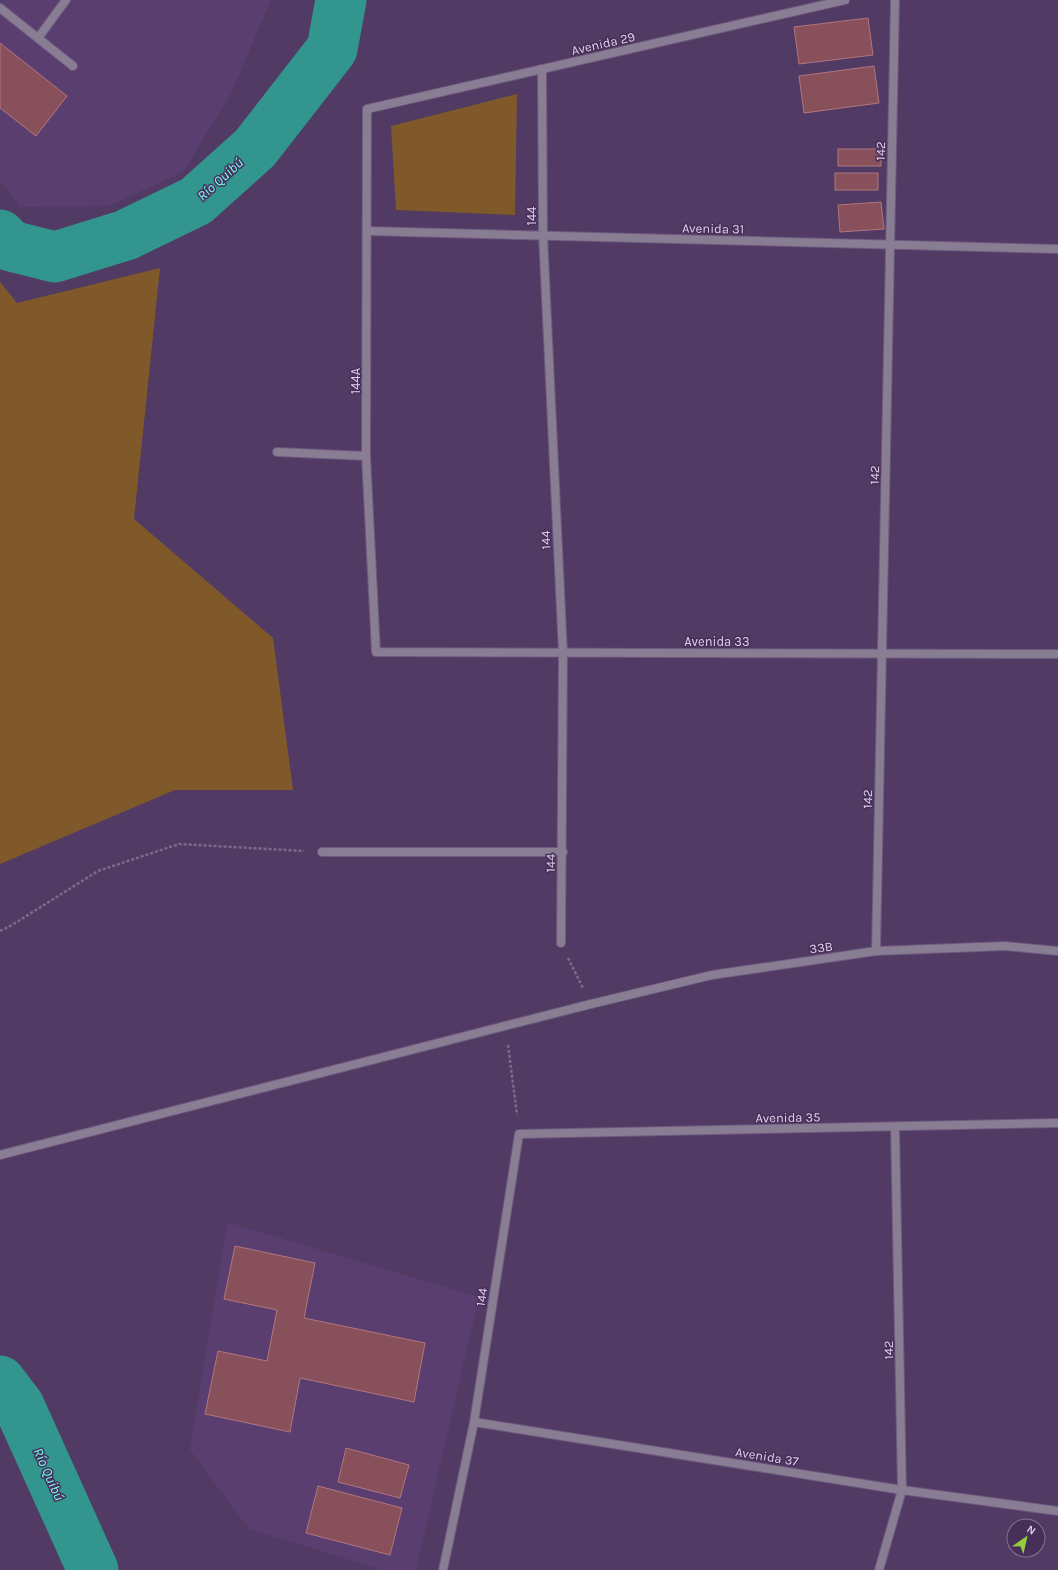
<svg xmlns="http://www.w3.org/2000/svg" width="1058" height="1570" viewBox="0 0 1058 1570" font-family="Karla,sans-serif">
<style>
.built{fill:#5a3e6f}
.green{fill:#80592a}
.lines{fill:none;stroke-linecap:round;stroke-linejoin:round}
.river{stroke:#32958e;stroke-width:51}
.building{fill:#88505a;stroke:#b27680}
.lane-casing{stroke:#6d587f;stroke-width:10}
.street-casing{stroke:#6d587f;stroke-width:10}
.path{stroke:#7e698e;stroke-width:2.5;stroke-dasharray:3 2;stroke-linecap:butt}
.lane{stroke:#887d92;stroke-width:8}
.street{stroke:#887d92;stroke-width:8}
.labels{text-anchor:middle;stroke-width:3;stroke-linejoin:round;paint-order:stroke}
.street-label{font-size:13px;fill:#dfd1eb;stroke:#472f59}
.water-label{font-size:14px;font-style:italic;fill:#76fef4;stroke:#472f59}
</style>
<rect width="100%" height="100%" fill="#513a64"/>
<g class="built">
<path d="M0 0H271L232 92 183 172 109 206 20 207 0 181Z"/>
<path d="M227 1222 479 1297 416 1570H382L249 1529 190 1450Z"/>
</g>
<g class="green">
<path d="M517 94 515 215 396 210 391 126Z"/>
<path d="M160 268 134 519 273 638 293 790H175L0 864V282L17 303Z"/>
</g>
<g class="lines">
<g class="river">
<path d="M0 235 11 246 55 257 126 235 196 201 255 148 332 49 341 0"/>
<path d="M0 1381 19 1406 93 1570"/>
</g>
</g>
<g class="building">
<path d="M868 18 873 55 799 64 794 27Z"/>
<path d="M0 43 67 96 36 136 0 108Z"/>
<path d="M874 66 879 103 804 113 799 76Z"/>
<rect x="838" y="149" width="43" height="17"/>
<rect x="835" y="173" width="43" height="17"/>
<path d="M881 202 884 229 840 232 838 205Z"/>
<path d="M235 1246 315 1263 304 1318 425 1343 414 1402 300 1378 290 1432 205 1414 218 1351 267 1361 277 1310 224 1299Z"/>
<path d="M346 1448 409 1465 400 1498 338 1482Z"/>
<path d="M318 1486 402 1508 390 1555 306 1533Z"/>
</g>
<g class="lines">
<g class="lane-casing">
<g id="lane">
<path d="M0 8 73 66"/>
<path d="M38 38 66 0"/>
<path d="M277 452 366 456"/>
<path d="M322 852H563"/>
<path d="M0 1155 591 1004"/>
</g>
</g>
<g class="street-casing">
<g id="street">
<path d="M845 0 367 109 366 456 376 652 1058 654"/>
<path d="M542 69 543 235 563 653 561 943"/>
<path d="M367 231 1058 249"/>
<path d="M876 951 895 0"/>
<path d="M591 1004 712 975 876 951 1005 946 1058 951"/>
<path d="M474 1422 902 1490 1058 1511"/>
<path d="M443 1570 474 1422 519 1134 1058 1123"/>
<path d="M879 1570 902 1490 895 1127"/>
</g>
</g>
<g class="path">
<path d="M0 931 12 925 98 871 179 844 304 851"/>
<path d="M568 958 583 988"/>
<path d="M508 1045 517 1115"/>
</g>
<use href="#lane" class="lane"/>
<use href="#street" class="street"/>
</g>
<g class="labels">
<g class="street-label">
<text transform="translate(603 43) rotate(-13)" y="5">Avenida 29</text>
<text transform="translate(880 151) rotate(-89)" y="5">142</text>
<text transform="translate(531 216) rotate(-90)" y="5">144</text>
<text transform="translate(713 228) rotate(1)" y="5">Avenida 31</text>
<text transform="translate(355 381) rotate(-90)" y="5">144A</text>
<text transform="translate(874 475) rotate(-89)" y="5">142</text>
<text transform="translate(545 540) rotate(-93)" y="5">144</text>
<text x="717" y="646">Avenida 33</text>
<text transform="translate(867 799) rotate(-89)" y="5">142</text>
<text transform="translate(550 863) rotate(-89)" y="5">144</text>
<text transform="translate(821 947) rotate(-8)" y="5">33B</text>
<text transform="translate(788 1117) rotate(-1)" y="5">Avenida 35</text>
<text transform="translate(481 1297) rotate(-81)" y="5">144</text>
<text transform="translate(888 1350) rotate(-91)" y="5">142</text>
<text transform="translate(767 1456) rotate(9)" y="5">Avenida 37</text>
</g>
<g class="water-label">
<text transform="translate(220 179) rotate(-42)" y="5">Río Quibú</text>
<text transform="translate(49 1474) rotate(66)" y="5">Río Quibú</text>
</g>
</g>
<g transform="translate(1026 1538) rotate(34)"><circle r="19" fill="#472f59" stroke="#847093"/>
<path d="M0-3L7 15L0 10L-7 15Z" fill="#93cc3d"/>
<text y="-6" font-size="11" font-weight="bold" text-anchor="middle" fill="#dfd1eb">N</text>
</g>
</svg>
